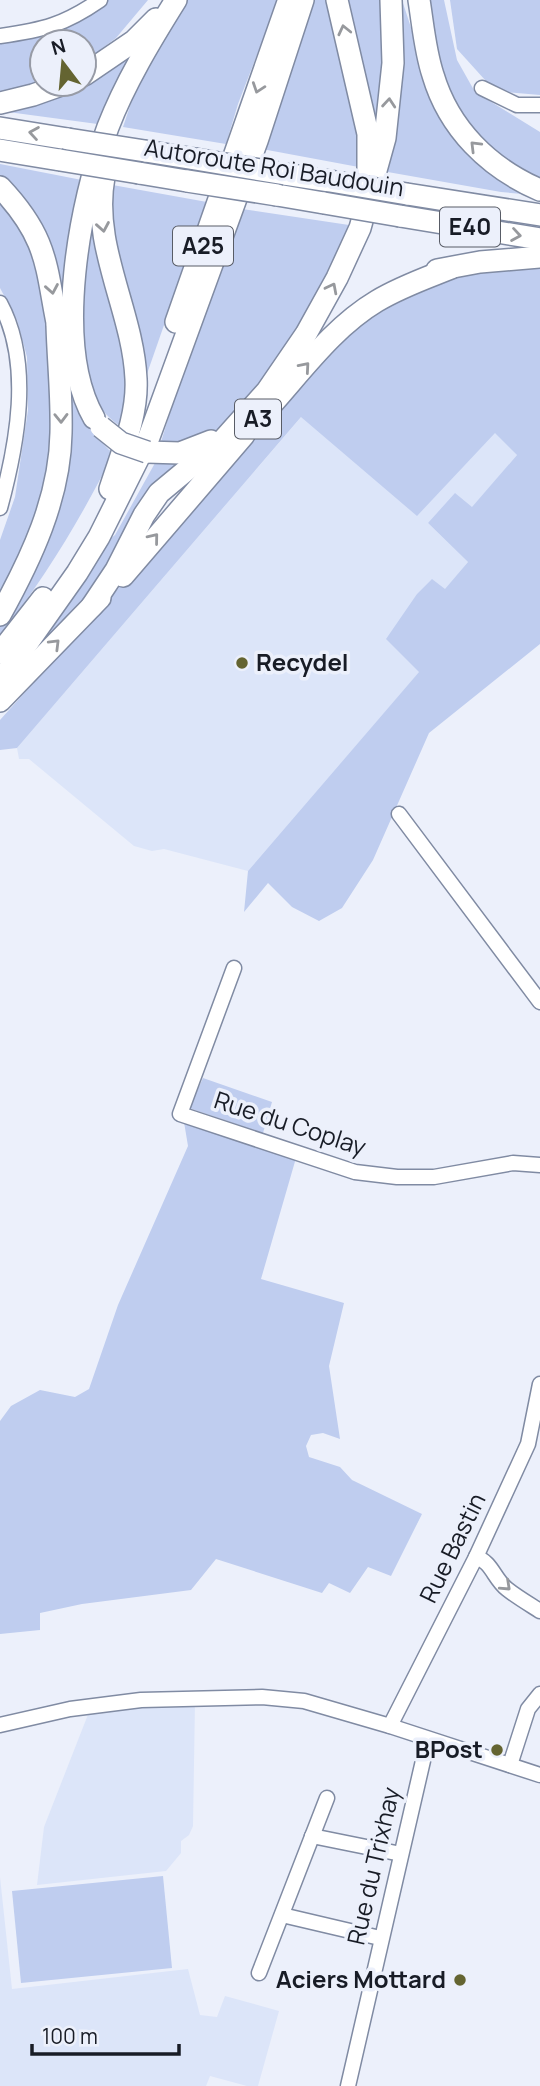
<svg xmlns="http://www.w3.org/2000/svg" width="540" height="2086" viewBox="0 0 540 2086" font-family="Manrope,sans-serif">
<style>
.built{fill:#dce5f9}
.green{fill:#bfcdef}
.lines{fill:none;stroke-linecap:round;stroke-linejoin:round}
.minor-casing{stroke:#808ba3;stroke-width:17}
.highway-casing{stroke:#808ba3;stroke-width:24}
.minor{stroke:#fff;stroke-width:14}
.highway{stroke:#fff;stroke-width:21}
.highway-bridge-casing{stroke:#808ba3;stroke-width:24;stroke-linecap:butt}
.highway-bridge{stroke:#fff;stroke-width:21}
.oneway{stroke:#97999d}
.poi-dot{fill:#646431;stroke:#ecf0fb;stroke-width:2.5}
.labels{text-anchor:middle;stroke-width:7;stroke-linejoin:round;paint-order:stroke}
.shield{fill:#ecf0fb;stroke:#585c66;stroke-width:2}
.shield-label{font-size:23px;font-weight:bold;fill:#181c26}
.street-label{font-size:24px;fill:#181c26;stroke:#ecf0fb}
.poi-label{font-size:24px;font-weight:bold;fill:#181c26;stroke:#ecf0fb;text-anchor:end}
</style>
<rect width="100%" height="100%" fill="#ecf0fb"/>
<g class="built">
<path d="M302 416 417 515 495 432 517 455 472 508 428 523 468 562 445 590 433 580 420 671 248 871 164 849 152 851 134 846 29 759H19L17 748Z"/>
<path d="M195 1702 193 1826 189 1835 181 1841V1853L166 1871 37 1885 44 1827 89 1712Z"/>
<path d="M0 1877 12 1989 188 1969 200 2015 217 2017 225 1996 279 2011 258 2086H247L210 2076 206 2086H0Z"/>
</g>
<g class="green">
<path d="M108 0H148L116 38 84 62V42H42V81L0 93V41L56 32 85 19Z"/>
<path d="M185 0H278L238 104 226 144 123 127 137 85Z"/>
<path d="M314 0H333L364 168 262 149Z"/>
<path d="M342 0H386V58L375 130Z"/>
<path d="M400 0H402L431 89 534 195 501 192 382 171Z"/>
<path d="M424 0H444L457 60 475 92 540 132V183L487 149 449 97Z"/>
<path d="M450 0H540V95L495 91 457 49Z"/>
<path d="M137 45 105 125 8 112 72 88Z"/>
<path d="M0 164 87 181 69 327 0 179Z"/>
<path d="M107 184 207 202 141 391 113 250Z"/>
<path d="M0 196 39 261 56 389 47 476 35 523 0 598V540L15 497 28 410 27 357 17 320 0 288Z"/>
<path d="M242 209 349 225 341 251 283 357 223 425 206 437 188 443 160 445 178 387Z"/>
<path d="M91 230 99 234 128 348 125 430C118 425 110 419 104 412 71 373 84 278 91 230Z"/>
<path d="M540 262V644L429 733 373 860 342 908 319 921 292 907 268 883 244 912 248 871 419 672 386 639 417 594 432 579 445 589 468 562 428 523 455 493 472 507 517 455 495 433 417 516 301 417 17 748 0 750V720L349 332 367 317 446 276Z"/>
<path d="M69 392 83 422 109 450 114 452C81 519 45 577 0 636V625L26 577Z"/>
<path d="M184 461 100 583 27 662 110 539 115 535 155 463Z"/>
<path d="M203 1078 272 1102 263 1133 189 1108Z"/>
<path d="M184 1122 296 1158 261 1279 344 1303 329 1366 340 1439 323 1433 311 1435 306 1446 309 1457 340 1467 352 1480 422 1514 391 1576 368 1567 350 1593 329 1583 322 1593 216 1559 191 1590 82 1604 40 1613V1630L0 1634V1421L11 1406 40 1390 75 1397 89 1389 118 1305 188 1146Z"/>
<path d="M163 1876 172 1968 21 1983 12 1891Z"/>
</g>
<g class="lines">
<g class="minor-casing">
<g id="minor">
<path d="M0 36C43 30 64 25 100 0"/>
<path d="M482 88 517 105H540"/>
<path d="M0 303C33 364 17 445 0 508"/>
<path d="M399 814 540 1002"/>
<path d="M234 968 180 1114 355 1172 397 1177H434L513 1163 540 1165"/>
<path d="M476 1557C492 1562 494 1579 507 1589 517 1597 529 1604 540 1611"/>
<path d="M0 1725 70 1709 141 1700 262 1697 304 1701 390 1726 540 1775"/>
<path d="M390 1726 476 1557 528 1444 540 1384"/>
<path d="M510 1765 528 1709 540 1694"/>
<path d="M312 1836 401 1854"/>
<path d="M282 1915 380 1938"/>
<path d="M259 1973 327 1798"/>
<path d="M348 2086 428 1739"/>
</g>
</g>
<g class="highway-casing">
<g id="highway">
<path d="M337 0 368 134V169"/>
<path d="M419 0C423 25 425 51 433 75 449 129 489 168 540 190"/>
<path d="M84 75 134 41 156 19"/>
<path d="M0 103 33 95 64 84"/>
<path d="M0 128 68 139"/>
<path d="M0 150 60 160"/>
<path d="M145 151 195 159"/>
<path d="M139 173 187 181"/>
<path d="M285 174 330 181"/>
<path d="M104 177C91 246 133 311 136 379 138 416 121 454 110 489"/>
<path d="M0 187C52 242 45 270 60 337"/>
<path d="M407 194 540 215"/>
<path d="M277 195 324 203"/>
<path d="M400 216 540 239"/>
<path d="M437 270 480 262 540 257"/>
<path d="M176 322 288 2"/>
<path d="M272 404C304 368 335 326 377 301 400 287 426 278 451 268"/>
<path d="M94 418C52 345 80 202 108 127 125 83 151 40 176 0"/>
<path d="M147 452 180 453 211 441"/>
<path d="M123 576 244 435"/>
<path d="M92 606 116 570 144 515 159 493 224 439 267 391 306 334 337 278 360 228 385 138 393 63 391 0"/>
<path d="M0 615C31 559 60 498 61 433 62 397 58 361 57 325"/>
<path d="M0 653 43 598"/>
<path d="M0 682 77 573 99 537 149 437 257 141 303 0"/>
<path d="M0 701 100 598"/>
</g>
</g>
<use href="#minor" class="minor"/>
<use href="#highway" class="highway"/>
<g class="highway-bridge-casing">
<g id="highway-bridge">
<path d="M68 139 145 151"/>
<path d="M195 159 285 174"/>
<path d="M60 160 139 173"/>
<path d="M187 181 277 195"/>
<path d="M330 181 407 194"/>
<path d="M324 203 400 216"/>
<path d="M101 427 121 443 147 452"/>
</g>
</g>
<use href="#highway-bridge" class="highway-bridge"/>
</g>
<defs><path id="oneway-chevron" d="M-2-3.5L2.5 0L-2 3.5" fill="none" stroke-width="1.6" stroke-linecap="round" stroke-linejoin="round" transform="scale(1.75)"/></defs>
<g class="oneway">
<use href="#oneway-chevron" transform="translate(344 30) rotate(-103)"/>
<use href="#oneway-chevron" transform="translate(258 88) rotate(109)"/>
<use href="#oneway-chevron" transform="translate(389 103) rotate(-85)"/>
<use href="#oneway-chevron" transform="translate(34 133) rotate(-171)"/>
<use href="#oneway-chevron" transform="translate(475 146) rotate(-135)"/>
<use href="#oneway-chevron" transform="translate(103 227) rotate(80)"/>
<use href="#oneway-chevron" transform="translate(516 235) rotate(9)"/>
<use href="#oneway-chevron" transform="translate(332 288) rotate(-63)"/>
<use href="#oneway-chevron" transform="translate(52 289) rotate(80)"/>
<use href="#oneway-chevron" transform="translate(305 367) rotate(-49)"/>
<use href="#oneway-chevron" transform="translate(61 418) rotate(89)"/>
<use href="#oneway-chevron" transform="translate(154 538) rotate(-51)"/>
<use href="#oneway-chevron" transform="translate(55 644) rotate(-45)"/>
<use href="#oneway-chevron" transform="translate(506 1586) rotate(43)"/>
</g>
<g class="poi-dot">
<circle cx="242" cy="663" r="7"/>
<circle cx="497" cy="1750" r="7"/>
<circle cx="460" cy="1980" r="7"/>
</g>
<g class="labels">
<g class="shield">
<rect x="440" y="207.5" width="60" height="39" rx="5"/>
<rect x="173" y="226.5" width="60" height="39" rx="5"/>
<rect x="235" y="399.5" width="46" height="39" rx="5"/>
</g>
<g class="shield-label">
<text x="470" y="235">E40</text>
<text x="203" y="254">A25</text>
<text x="258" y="427">A3</text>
</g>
<g class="street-label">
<text transform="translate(274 168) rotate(9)" y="8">Autoroute Roi Baudouin</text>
<text transform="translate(290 1124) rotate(18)" y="8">Rue du Coplay</text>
<text transform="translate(453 1548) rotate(-64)" y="8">Rue Bastin</text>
<text transform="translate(374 1866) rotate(-77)" y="8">Rue du Trixhay</text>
</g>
<g class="poi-label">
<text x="256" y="671" text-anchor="start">Recydel</text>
<text x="483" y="1758">BPost</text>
<text x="446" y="1988">Aciers Mottard</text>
</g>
</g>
<g transform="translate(63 63) rotate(344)"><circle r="33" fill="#ecf0fb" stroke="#979ba6" stroke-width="2"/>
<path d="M0-5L12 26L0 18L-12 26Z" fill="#646431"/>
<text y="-10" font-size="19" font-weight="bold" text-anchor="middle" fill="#181c26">N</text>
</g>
<path d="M32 2044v10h147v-10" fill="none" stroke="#181c26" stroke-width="3.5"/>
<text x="42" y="2044" font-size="21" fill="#181c26" stroke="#ecf0fb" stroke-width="5" paint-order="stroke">100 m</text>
</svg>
